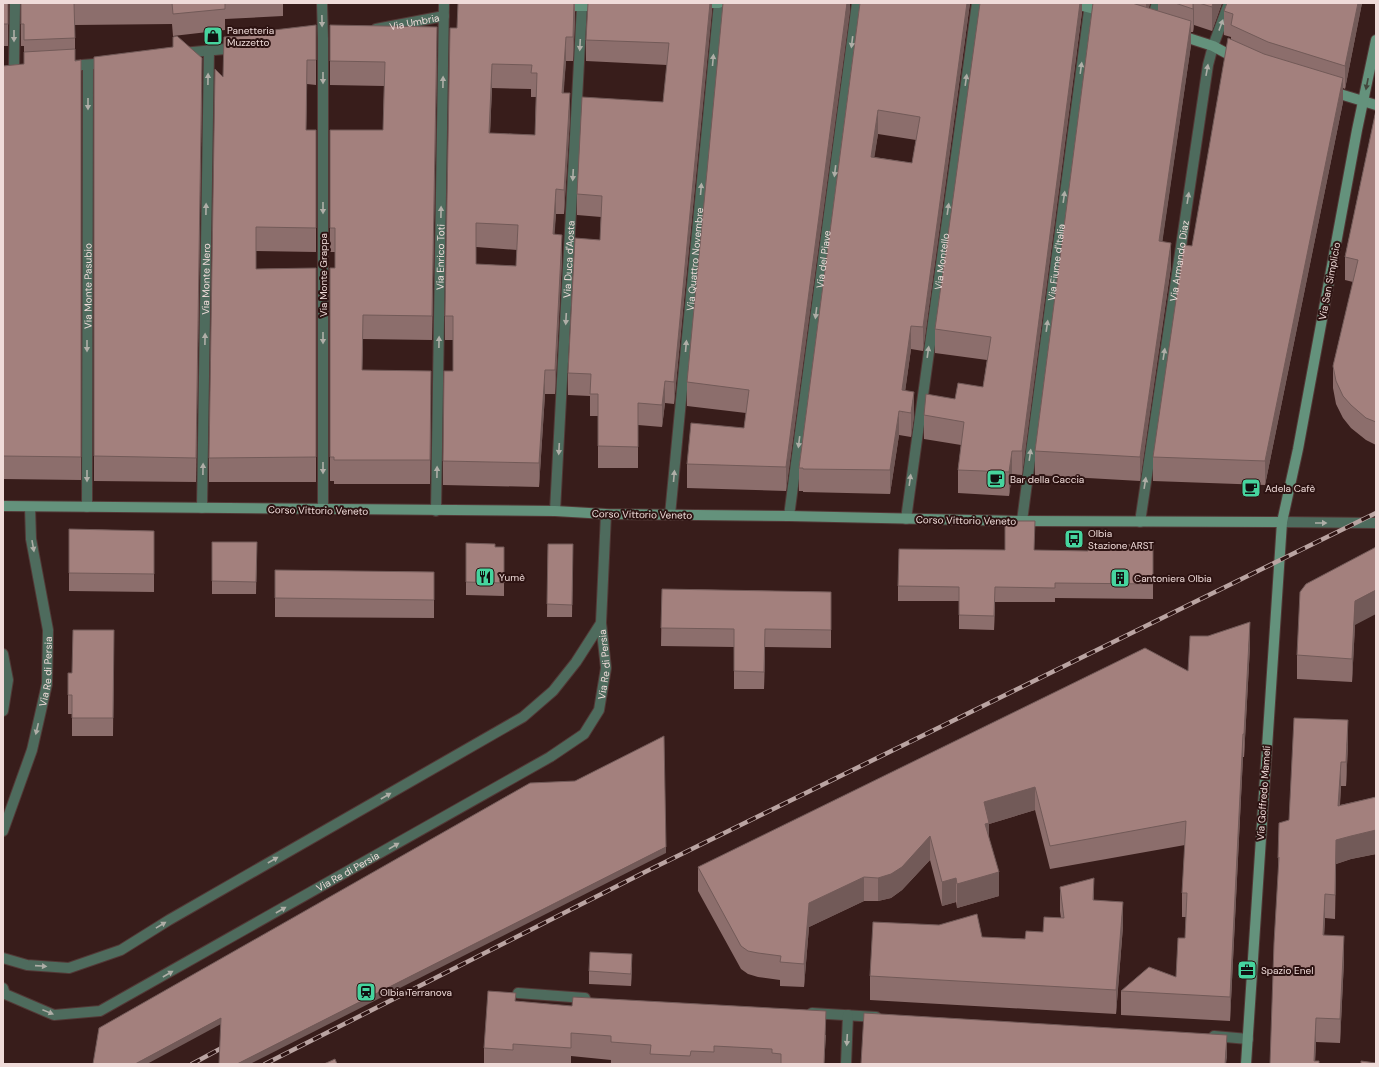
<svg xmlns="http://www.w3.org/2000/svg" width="1379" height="1067" viewBox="0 0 1379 1067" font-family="'DM Sans',sans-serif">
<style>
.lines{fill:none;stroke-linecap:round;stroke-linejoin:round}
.lane-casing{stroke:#523836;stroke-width:12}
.street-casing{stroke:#523836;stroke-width:12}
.secondary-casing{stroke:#523836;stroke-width:12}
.lane{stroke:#4e6b5d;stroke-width:10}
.street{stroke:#4e6b5d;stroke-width:10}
.secondary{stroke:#64927c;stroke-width:10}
.rail-casing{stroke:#baa4a2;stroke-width:4.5}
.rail{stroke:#2d1312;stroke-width:3;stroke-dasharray:9;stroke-linecap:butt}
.wall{fill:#8c6e6c;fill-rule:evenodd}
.shaded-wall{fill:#725a58}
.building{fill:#a3807d;stroke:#725a58;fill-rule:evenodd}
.oneway{fill:#afaea7}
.oneway2{fill:#43463c}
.labels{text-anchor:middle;stroke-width:4;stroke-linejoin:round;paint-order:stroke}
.street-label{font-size:10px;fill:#efdbd9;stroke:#2d1312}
.poi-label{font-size:10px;fill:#efdbd9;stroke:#2d1312;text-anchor:start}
</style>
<rect width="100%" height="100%" fill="#381d1b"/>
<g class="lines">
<g class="lane-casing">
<g id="lane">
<path id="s1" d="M3 988 5 994 54 1015 100 1011 550 757 584 734 599 710 606 668 601 623"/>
</g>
</g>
<g class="street-casing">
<g id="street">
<path d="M322 3 323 39V510"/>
<path d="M1151 22 1157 3"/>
<path id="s2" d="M376 29 444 16"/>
<path d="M182 53 236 48"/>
<path d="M69 66 107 63"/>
<path d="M14 69 15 3"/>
<path id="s3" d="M87 507 88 65"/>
<path id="s4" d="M202 508 209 50"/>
<path id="s5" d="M436 511 444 3"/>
<path id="s6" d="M555 511 582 6"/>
<path id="s7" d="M670 515 719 3"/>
<path id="s8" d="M789 516 857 3"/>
<path id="s9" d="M906 519 977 3"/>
<path id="s10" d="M1022 521 1090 3"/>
<path id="s11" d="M1140 522 1208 65 1213 46 1229 3"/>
<path d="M1282 522 1376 523"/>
<path d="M3 654 8 680 3 711"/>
<path id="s12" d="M3 831 32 750 47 684 48 630 31 539 30 507"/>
<path d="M3 958 27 965 69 968 121 950 169 920 523 717 553 691 576 662 601 623 606 514"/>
<path d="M518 993 585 998"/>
<path d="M812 1013 876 1017"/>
<path d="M1214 1036 1248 1039"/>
<path d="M846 1064 848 1015"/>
</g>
</g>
<g class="secondary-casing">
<g id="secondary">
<path d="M699 3H719"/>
<path d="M1071 3 1106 12"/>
<path d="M561 6H601"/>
<path d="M1179 35 1213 46 1237 59"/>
<path d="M1330 91 1376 105"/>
<path d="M3 506 555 511 606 514 789 516 1022 521 1282 522"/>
<path d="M1246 1064 1282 522 1298 449 1357 130 1376 40"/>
</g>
</g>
<use href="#lane" class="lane"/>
<use href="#street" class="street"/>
<use href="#secondary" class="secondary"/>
<g class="rail-casing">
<g id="rail">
<path d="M192 1064 229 1044"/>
<path d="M265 1064 647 871 1376 513"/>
</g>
</g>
<use href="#rail" class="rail"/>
</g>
<g class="wall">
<rect x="3" y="3" width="5" height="43"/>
<path d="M21 3H290L283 4V16L225 19V30L173 36 172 24 75 25V61L81 60V480L3 479V66L24 64V46H21Z"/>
<path d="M575 3V19L573 61H566L563 93 570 118 564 214H556L554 234 562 259 555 394H545L539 487 443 485V461L453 371V340H445V316L457 28ZM492 88 531 89V97H536L535 135 490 133ZM476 247 517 250 516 266 476 264Z"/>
<path d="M712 3V10L674 404 665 403 662 427 638 425V468H598V416H590V396L568 395V373L600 240 601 217 577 215V194L663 102 667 65 586 61V40Z"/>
<path d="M850 3V10L786 491 687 488V464L744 428 746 413 687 406V382Z"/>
<path d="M860 3H970L923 351 911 349 905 391 914 416 911 437 899 435 890 494 803 492V491H799V468ZM878 134 916 140 912 163 874 157Z"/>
<path d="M1082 3V12L1022 475 1012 474 1009 496 958 493V470L961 445 924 439V415L955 399 983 387 987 360 935 353V329Z"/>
<path d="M1093 3H1150L1149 8 1158 11V3H1222L1212 31 1194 25 1193 32H1191V45L1162 242 1171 267 1140 481 1035 475V451Z"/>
<path d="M1227 3H1362L1345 89 1343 88V102L1265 485 1153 481V457L1192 246 1231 40V37L1224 35V11Z"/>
<path d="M316 25V85L307 84 306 130H316V252L256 251V269L316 268V482H209V458L223 77 263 35Z"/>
<path d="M330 25 437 51 432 340 363 339 362 370 431 395 430 484H334V481H330V268H335V252H330V130H383L384 86 330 85Z"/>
<path d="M94 57 202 82 196 482 94 481Z"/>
<path d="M1376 110V445L1366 440 1351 428 1343 418 1336 404 1333 388V366L1353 282 1345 280V257Z"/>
<path d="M69 529 154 531V592L69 591Z"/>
<path d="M212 542H257L256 594H212Z"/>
<path d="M466 543 495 547H504V596L466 595Z"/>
<path d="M548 544H573L572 617H547Z"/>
<path d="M1153 545V599L1055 598V602H995L994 630 959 629V601H898V586L1035 550 1088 551Z"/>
<path d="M275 570 434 572V618L275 617Z"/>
<path d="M662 589 831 592V648L765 647 764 689H734V647L661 646Z"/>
<path d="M1355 625 1352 682 1297 679V655Z"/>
<path d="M114 630 113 736H72V714H68V695L72 673Z"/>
<path d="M1250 646 1244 757H1243L1230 1021 1121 1015V991L1176 977 1185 938 1186 917H1182V893L1185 845 1050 869 1035 810 989 824V841L999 896 957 908 956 902 942 906 930 860 902 890 891 898 878 901H864L809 927 804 987 780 986V980L758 977 748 974 741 969 698 891V867L1188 671Z"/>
<path d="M1348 744 1346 786H1341L1340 805 1376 797V854L1351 859 1336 864 1335 919 1325 918 1324 935 1344 960 1340 1043 1316 1042 1315 1061 1270 1064 1289 820Z"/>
<path d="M1060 887 1094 900 1123 926 1116 1014 870 1000V976L982 937 1025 939 1043 932 1061 918 1060 911Z"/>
<path d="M632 967 631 986 589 984V971Z"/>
<path d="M516 1001 826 1035 824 1064H611V1060L571 1056V1064H484V1048Z"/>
</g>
<g class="shaded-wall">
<path d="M574 3 575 19 573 61V37Z"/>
<path d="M710 3H712V10L674 404V382Z"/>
<path d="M847 3H850V10L786 491V467Z"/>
<path d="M967 3H970L923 351V327Z"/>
<path d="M1080 3H1082V12L1022 475V451Z"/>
<path d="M1146 3H1150L1146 17Z"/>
<path d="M1194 3V25L1193 32V9Z"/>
<path d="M1213 3H1222L1212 31V7Z"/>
<path d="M1358 3H1362L1345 89V66Z"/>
<path d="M1191 21V45L1159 265V241Z"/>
<path d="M437 27V51L432 340V316Z"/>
<path d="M566 37V61L562 117V93Z"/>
<path d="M202 58V82L196 482V458Z"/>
<path d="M492 64V88L489 157V133Z"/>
<path d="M1343 78V102L1265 485V461Z"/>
<path d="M570 93V118L564 214V190Z"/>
<path d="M878 110V134L871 180V157Z"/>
<path d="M556 189V214L553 258V234Z"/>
<path d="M562 235V259L555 394V370Z"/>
<path d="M1171 243V267L1140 481V457Z"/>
<path d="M911 326V349L902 414V390Z"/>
<path d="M545 370V394L539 487V463Z"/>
<path d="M431 371V395L430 484V460Z"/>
<path d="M665 381V403L662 427V405Z"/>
<path d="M914 392V416L911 437V413Z"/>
<path d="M899 411V435L890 494V470Z"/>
<path d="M1012 451V474L1009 496V472Z"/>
<path d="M995 587V602L994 630V616Z"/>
<path d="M1376 590V614L1355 625 1352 682V659L1355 601Z"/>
<path d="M1250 622V646L1244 757V734Z"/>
<path d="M765 629V647L764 689V672Z"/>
<path d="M1348 720V744L1346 786V762Z"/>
<path d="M1243 734V757L1230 1021V997Z"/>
<path d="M1341 762V786L1338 829V806Z"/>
<path d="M1035 787V810L989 824V847L985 848 984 802Z"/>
<path d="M1376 830V854L1351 859 1336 864 1335 919 1336 840 1351 836Z"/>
<path d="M930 836V860L902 890 891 898 878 901V878Z"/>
<path d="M666 847V853L250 1064H237Z"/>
<path d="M1279 857 1278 882V858Z"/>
<path d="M999 872V896L957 908V884Z"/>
<path d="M864 877V901L809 927 804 987V964L809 903Z"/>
<path d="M956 878V902L942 906V882Z"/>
<path d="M1094 878V902L1093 900Z"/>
<path d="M1325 894V918L1323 959V935Z"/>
<path d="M1123 902V926L1116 1014V990Z"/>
<path d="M1344 936V960L1340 1043V1019Z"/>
<path d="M632 954V967L631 986V974Z"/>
<path d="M221 1018V1024L147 1064H135Z"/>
<path d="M1316 1018V1042L1315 1064H1314Z"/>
<path d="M1227 1035V1058L1226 1064H1225Z"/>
</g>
<g class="building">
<rect x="3" y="3" width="5" height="21"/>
<path d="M21 3H91H74L75 38 24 40V24H21Z"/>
<path d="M172 3H225V9L173 14Z"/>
<path d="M458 3H574L573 37H566L562 93H570L564 190 556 189 553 234 562 235 555 370H545L539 463 443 461 444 371H453V316H445L450 28H457ZM492 64 532 65 531 73H537L535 135 489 133ZM476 223 518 225 516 266 476 264Z"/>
<path d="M588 3H710L674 382 665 381 662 405 638 403V447L598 446V394H590L591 374 568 373 575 238 600 240 602 196 577 194 582 97 663 102 669 43 586 40Z"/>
<path d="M723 3H847L786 467 687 464 691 423 744 428 749 390 687 382Z"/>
<path d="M860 3H967L923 327 911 326 902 390 914 392 911 413 899 411 890 470 803 469V468H799ZM878 110 920 117 912 163 871 157Z"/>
<path d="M980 3H1080L1022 451H1012L1009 472 958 470 964 422 924 415 926 394 955 399 958 383 983 387 991 337 935 329Z"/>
<path d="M1093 3H1132L1191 21 1159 241 1171 243 1140 457 1035 451Z"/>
<path d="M1175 3H1193V9Z"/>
<path d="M1199 3H1213L1212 7Z"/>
<path d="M1227 3H1358L1345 66 1268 42 1231 25 1233 14 1224 11Z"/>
<path d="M316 25V60H307L306 130H316V228L256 227V269L316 268V457L209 458 215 69 223 77 224 37 263 35 274 30Z"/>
<path d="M330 25 437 27 432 316 363 315 362 370 431 371 430 460H334V457H330V268H335V228H330V130H383L385 62 330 61Z"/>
<path d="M177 36 202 58 196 458 94 456V57L173 47V37Z"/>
<path d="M1228 38 1264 54 1343 78 1265 461 1153 457 1184 245 1192 246Z"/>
<path d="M75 49V61L81 60V457L3 456V66L24 64V52Z"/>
<path d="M1376 110V422L1366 418 1351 405 1343 396 1336 381 1333 366 1358 260 1345 257Z"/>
<path d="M1005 521H1035L1034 550 1088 551V544L1153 545V584L1055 583V588L995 587 994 616 959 615V587L898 586 899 549 1005 550Z"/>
<path d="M69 529 154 531V574L69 573Z"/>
<path d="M212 542H257L256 582 212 581Z"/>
<path d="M466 543 495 544V547H504V583L466 582Z"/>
<path d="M548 544H573L572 605 547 604Z"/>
<path d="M1376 547V590L1355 601 1352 659 1297 655 1300 592 1306 584Z"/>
<path d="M275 570 434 572V600L275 598Z"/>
<path d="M662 589 831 592V630L765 629 764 672 734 671V629L661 628Z"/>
<path d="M1250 622 1244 734H1243L1230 997 1121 991 1149 967 1176 977 1178 938H1185L1187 893H1182L1186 821 1050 846 1035 787 984 802 989 823 985 824 999 872 957 884 956 878 942 882 930 836 902 867 891 874 878 878 864 877 809 903 804 964 780 962 781 956 758 953 748 951 741 946 698 867 1145 648 1188 671 1190 636H1208Z"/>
<path d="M73 630H114L113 718H72V695H68V673H72Z"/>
<path d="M1294 718 1348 720 1346 762H1341L1338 806 1376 797V830L1351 836 1336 840 1335 895 1325 894 1323 935 1344 936 1340 1019 1316 1018 1314 1061H1319V1064H1270L1274 943 1279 857 1278 858 1279 823 1289 820Z"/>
<path d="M664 736 666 847 237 1064H219L221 1018 135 1064H93L99 1028 530 783 575 781Z"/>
<path d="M1094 878 1093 900 1123 902 1116 990 870 976 873 922 939 925 977 914 982 937 1025 939 1026 931 1043 932 1044 917 1064 918 1060 887Z"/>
<path d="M590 952 632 954 631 974 589 971Z"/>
<path d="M488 991 516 993 515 1001 572 1006 573 997 826 1011 824 1064H781V1054L772 1053V1049L714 1046V1052L691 1051 690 1056 650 1054 651 1045 611 1042V1036L571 1033V1048L513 1044V1050L484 1048Z"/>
<path d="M864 1013 1227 1035 1225 1064H861Z"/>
<path d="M335 1059 337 1064H324Z"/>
<path d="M1361 1061 1376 1063V1064H1361Z"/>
</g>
<defs><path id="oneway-solid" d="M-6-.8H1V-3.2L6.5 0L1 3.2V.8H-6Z"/></defs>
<g class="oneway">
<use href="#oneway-solid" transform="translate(322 21) rotate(89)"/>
<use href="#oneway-solid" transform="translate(1221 25) rotate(-70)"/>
<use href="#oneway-solid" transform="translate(14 36) rotate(90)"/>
<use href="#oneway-solid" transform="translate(852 42) rotate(97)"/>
<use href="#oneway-solid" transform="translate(580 45) rotate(93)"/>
<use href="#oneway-solid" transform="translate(713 60) rotate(-85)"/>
<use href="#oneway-solid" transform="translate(1081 68) rotate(-82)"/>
<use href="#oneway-solid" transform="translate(1207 70) rotate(-80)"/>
<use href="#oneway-solid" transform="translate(323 78) rotate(90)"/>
<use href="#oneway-solid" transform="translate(208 79) rotate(-89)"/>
<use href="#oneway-solid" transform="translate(966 80) rotate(-82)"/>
<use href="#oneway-solid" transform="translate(443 82) rotate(-89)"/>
<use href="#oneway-solid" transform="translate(88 104) rotate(90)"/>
<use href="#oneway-solid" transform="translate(835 171) rotate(97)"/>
<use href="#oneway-solid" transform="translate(573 175) rotate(93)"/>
<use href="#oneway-solid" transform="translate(701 189) rotate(-85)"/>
<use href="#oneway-solid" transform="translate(1064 197) rotate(-82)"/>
<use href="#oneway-solid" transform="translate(1188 198) rotate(-81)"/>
<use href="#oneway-solid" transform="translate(323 208) rotate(90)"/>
<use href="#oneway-solid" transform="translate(206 209) rotate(-89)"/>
<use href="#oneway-solid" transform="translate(948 209) rotate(-82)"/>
<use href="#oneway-solid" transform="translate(441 212) rotate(-89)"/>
<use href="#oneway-solid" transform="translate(816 313) rotate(97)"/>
<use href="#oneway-solid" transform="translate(566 319) rotate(93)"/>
<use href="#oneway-solid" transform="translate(1047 326) rotate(-82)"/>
<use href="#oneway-solid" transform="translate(323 338) rotate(90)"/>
<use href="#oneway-solid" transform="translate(205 339) rotate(-89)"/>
<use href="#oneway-solid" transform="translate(439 342) rotate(-89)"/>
<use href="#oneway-solid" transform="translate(87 346) rotate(90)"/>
<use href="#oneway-solid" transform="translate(686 346) rotate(-85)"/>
<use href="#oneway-solid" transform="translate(928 352) rotate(-82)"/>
<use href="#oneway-solid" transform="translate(1164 354) rotate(-81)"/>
<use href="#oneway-solid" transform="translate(799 442) rotate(97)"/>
<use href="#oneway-solid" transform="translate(559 449) rotate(93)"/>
<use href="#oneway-solid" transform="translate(1030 455) rotate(-82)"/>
<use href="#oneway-solid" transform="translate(323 468) rotate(90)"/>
<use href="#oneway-solid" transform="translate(203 469) rotate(-89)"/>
<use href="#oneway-solid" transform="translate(437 472) rotate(-89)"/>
<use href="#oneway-solid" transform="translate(87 476) rotate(90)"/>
<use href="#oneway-solid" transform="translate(674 476) rotate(-85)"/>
<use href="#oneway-solid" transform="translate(910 480) rotate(-82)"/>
<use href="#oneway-solid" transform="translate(1145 483) rotate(-81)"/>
<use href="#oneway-solid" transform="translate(1321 523)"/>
<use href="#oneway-solid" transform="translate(33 546) rotate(80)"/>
<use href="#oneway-solid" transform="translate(37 729) rotate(103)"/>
<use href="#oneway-solid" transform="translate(386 796) rotate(-30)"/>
<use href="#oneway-solid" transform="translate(394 846) rotate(-30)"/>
<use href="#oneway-solid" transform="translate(273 860) rotate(-30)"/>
<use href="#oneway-solid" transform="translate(281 910) rotate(-30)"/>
<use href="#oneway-solid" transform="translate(161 925) rotate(-31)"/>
<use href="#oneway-solid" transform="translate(41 966) rotate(4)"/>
<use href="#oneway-solid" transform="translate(168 974) rotate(-30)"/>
<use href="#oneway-solid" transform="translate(48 1012) rotate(22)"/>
<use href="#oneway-solid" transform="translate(847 1040) rotate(93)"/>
</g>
<use class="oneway2" href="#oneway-solid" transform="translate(1367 84) rotate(101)"/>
<defs>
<g id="shop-square" transform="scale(1)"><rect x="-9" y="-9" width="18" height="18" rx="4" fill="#46d49e" stroke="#2d1312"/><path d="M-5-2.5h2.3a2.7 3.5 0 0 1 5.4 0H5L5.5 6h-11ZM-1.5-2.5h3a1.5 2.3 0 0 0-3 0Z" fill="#111"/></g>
<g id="cafe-square" transform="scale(1)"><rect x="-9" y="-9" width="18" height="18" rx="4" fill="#46d49e" stroke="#2d1312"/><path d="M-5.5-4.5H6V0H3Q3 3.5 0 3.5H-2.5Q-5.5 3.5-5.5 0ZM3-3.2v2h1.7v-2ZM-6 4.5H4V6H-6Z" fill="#111"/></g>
<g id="bus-square" transform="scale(1)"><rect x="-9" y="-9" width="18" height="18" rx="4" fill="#46d49e" stroke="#2d1312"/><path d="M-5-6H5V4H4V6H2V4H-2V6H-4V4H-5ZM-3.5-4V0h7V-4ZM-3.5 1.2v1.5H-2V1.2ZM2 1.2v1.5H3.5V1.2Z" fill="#111"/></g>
<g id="restaurant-square" transform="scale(1)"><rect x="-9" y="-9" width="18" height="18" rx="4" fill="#46d49e" stroke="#2d1312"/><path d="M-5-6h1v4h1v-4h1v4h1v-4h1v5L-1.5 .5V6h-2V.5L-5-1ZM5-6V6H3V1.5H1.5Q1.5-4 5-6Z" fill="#111"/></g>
<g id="building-square" transform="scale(1)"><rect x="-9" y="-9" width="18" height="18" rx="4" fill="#46d49e" stroke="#2d1312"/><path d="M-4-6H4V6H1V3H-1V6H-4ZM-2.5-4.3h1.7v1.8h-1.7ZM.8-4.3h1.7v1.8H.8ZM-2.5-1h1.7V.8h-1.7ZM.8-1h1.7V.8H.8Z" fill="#111"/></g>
<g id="office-square" transform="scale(1)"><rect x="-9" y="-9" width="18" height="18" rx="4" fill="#46d49e" stroke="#2d1312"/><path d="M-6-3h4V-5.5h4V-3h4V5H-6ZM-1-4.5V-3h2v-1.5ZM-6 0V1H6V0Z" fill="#111"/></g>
<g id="station-square" transform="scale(1)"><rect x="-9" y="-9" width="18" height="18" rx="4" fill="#46d49e" stroke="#2d1312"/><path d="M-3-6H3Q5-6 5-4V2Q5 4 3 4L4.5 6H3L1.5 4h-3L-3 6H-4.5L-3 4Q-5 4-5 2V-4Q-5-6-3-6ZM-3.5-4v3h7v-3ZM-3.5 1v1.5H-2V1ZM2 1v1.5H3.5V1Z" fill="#111"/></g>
</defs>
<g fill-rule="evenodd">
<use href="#shop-square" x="213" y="36"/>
<use href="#cafe-square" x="996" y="479"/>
<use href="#cafe-square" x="1251" y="488"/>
<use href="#bus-square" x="1074" y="539"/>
<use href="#restaurant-square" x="485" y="577"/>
<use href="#building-square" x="1120" y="578"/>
<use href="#office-square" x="1247" y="970"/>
<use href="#station-square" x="366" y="992"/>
</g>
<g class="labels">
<g class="street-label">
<text dy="4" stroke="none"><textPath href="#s2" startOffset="39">Via Umbria</textPath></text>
<text dy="4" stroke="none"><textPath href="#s5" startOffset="254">Via Enrico Toti</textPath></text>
<text dy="4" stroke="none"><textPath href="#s6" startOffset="252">Via Duca d'Aosta</textPath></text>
<text dy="4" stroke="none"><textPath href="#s7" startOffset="257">Via Quattro Novembre</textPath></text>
<text dy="4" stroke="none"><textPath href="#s8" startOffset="259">Via del Piave</textPath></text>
<text dy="4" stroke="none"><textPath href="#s9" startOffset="260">Via Montello</textPath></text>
<text dy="4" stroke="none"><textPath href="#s11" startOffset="264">Via Armando Diaz</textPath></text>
<text dy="4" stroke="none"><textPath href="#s10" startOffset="261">Via Fiume d'Italia</textPath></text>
<text transform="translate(323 275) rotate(-90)" y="4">Via Monte Grappa</text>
<text dy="4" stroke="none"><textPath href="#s4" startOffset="229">Via Monte Nero</textPath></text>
<text transform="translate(1329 281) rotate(-79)" y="4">Via San Simplicio</text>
<text dy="4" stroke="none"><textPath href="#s3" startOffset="221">Via Monte Pasubio</textPath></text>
<text transform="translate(318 510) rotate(1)" y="4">Corso Vittorio Veneto</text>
<text transform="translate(642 514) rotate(1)" y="4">Corso Vittorio Veneto</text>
<text transform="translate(966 520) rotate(1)" y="4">Corso Vittorio Veneto</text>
<text dy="4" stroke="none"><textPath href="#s1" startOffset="738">Via Re di Persia</textPath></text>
<text dy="4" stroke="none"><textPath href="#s12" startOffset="166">Via Re di Persia</textPath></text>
<text transform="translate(1263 793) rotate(-86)" y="4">Via Goffredo Mameli</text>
<text dy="4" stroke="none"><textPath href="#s1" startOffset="390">Via Re di Persia</textPath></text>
</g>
<g class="poi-label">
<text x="227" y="34">Panetteria<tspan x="227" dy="12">Muzzetto</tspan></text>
<text x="1010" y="483">Bar della Caccia</text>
<text x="1265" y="492">Adela Cafè</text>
<text x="1088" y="537">Olbia<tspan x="1088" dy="12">Stazione ARST</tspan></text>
<text x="499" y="581">Yumè</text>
<text x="1134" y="582">Cantoniera Olbia</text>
<text x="1261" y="974">Spazio Enel</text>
<text x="380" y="996">Olbia Terranova</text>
</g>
</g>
<rect width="1379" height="1067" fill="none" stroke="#efdbd9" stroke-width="8"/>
</svg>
